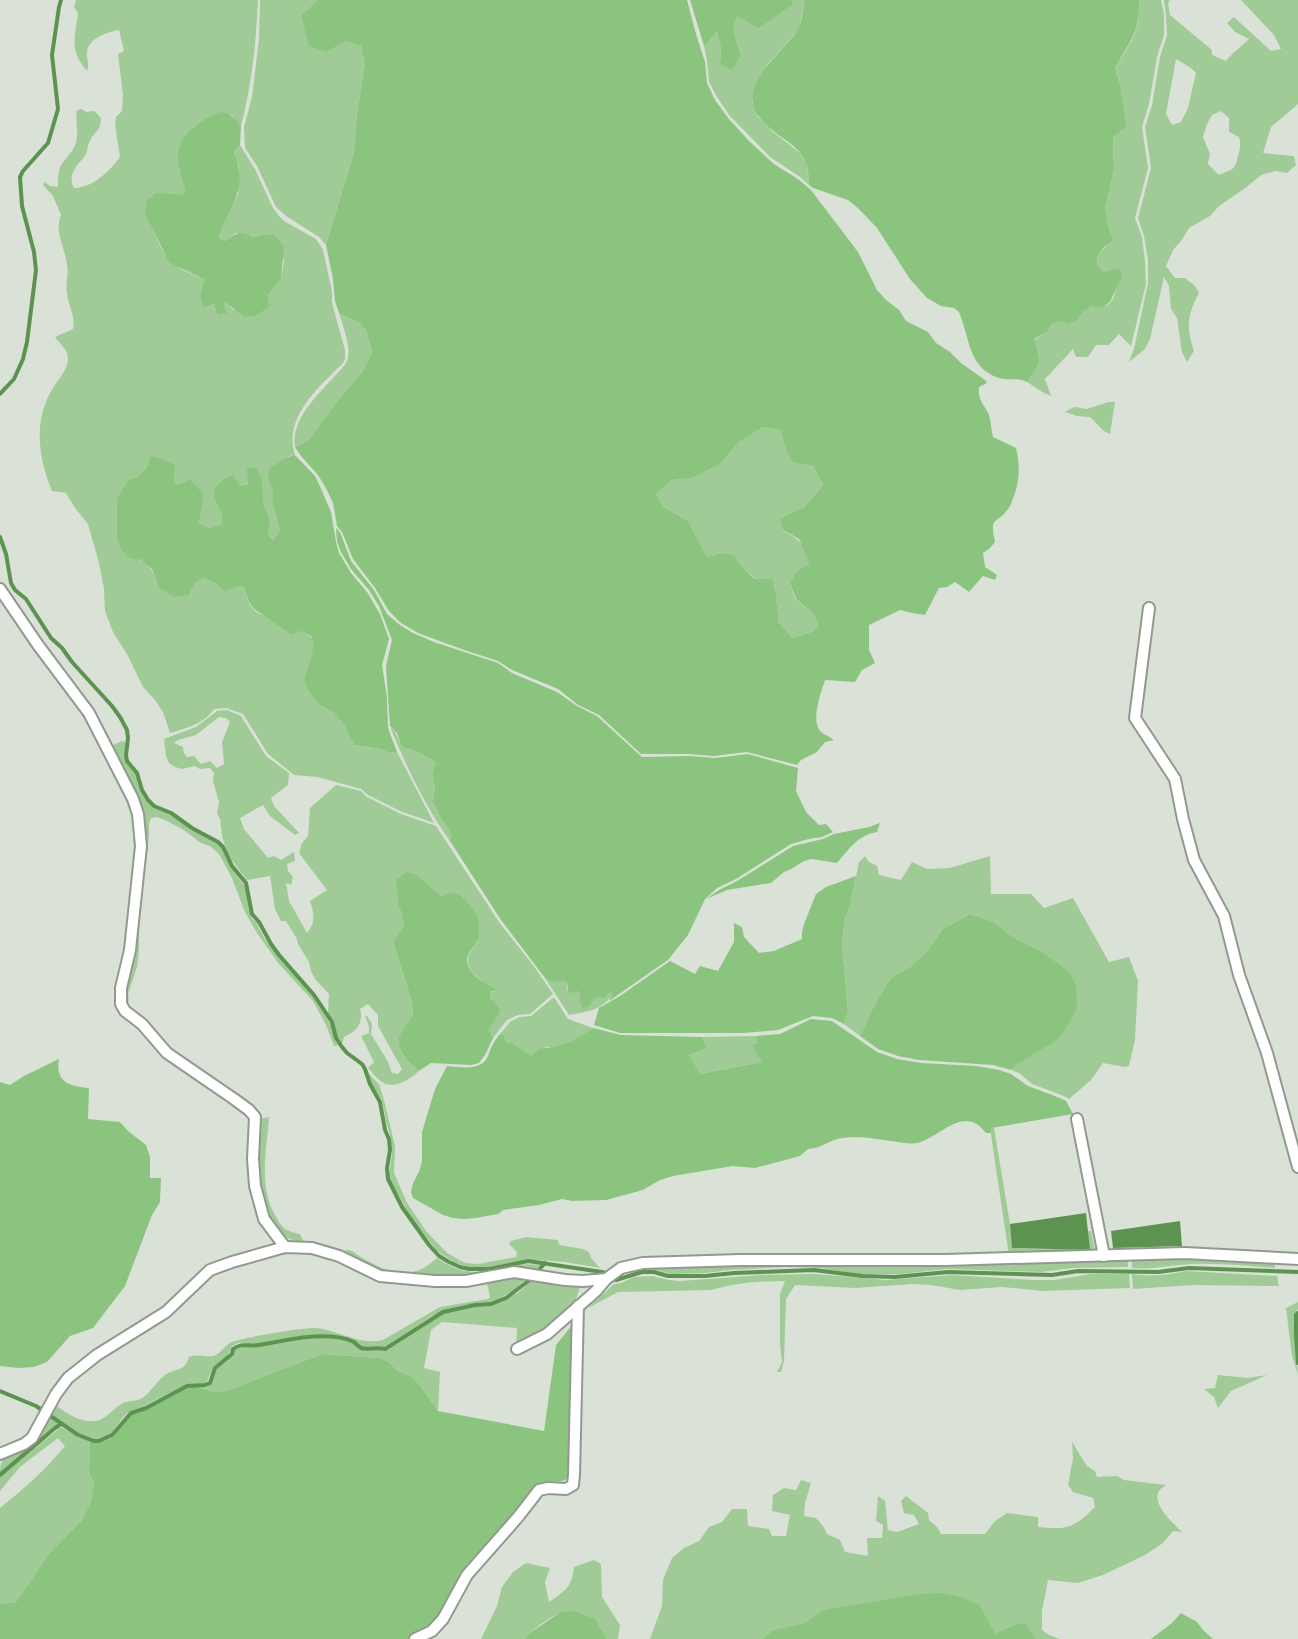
<svg xmlns="http://www.w3.org/2000/svg" width="1298" height="1639" viewBox="0 0 1298 1639" font-family="'Exo 2',sans-serif">
<style>
.green{fill:#a0cb96;fill-rule:evenodd}
.forest{fill:#8bc47e;fill-rule:evenodd}
.water{fill:#5d9350}
.lines{fill:none;stroke-linecap:round;stroke-linejoin:round}
.stream{stroke:#5d9350;stroke-width:4}
.minor-casing{stroke:#929990;stroke-width:14}
.minor{stroke:#fff;stroke-width:10}
</style>
<rect width="100%" height="100%" fill="#dae2d8"/>
<g class="green">
<path d="M76 0H258C256 43 252 84 241 126L232 115H214L193 127 179 170 185 183 184 195H173L145 214C155 230 159 252 174 264 182 271 195 275 204 279L200 296 227 313 224 304 227 301 232 309 258 315 269 307 268 295 281 279 284 260 261 235 252 237 236 233 225 241 219 238 221 226 238 194 239 167 234 152 240 145 255 169 272 206 278 215 284 221 316 239 323 250 332 291V303L345 350V359L343 363C319 387 283 417 295 455L289 456 268 479 274 491 272 501 280 530 273 540 268 535 270 520 264 505 262 479 240 486 215 500 222 515V526L209 528 199 523 204 495 183 483 176 484 174 475 150 456 147 467 138 476 128 480 117 498 122 551C132 559 130 556 140 560 152 565 155 577 159 588L189 595 195 583 203 578C216 583 229 588 243 585 246 593 248 604 254 610 266 621 312 627 314 643 315 653 307 670 304 679L319 704 334 713 344 725 354 745 381 749 387 752H397L434 823 400 811 368 795 361 789 318 777 294 775 268 754 243 714 226 708 214 709C204 724 186 728 170 733L163 712 155 700 143 687 128 656 113 632 105 611 104 589 99 563 88 524 75 508 66 493 52 491C38 457 33 420 53 388 58 379 67 371 68 360 68 348 60 345 55 337L73 329C76 317 68 305 67 293 65 283 69 274 67 265 65 246 54 234 61 215L53 196 43 185 44 182 50 186 58 187C58 181 58 173 60 167 64 159 72 154 76 143 79 132 75 121 77 110L82 109 86 112 94 111 101 118C100 133 97 128 91 139 87 145 88 152 84 157 76 167 67 175 74 188 92 188 110 171 120 157L115 124 116 117 122 111 123 96 118 54 124 51 119 30C107 32 89 38 87 52 86 59 90 64 87 71 69 51 75 38 78 13L74 7Z"/>
<path d="M260 0H318L301 15 327 52 346 41 361 46 365 63 357 114 354 152 326 245 319 237 286 216 276 207 257 166 245 148 244 127 252 97 259 39Z"/>
<path d="M793 0H805L799 29 768 64 752 101 758 117 772 131 800 153 807 163 809 185 800 177 770 157 730 116 717 97 709 82 707 61 704 46 717 32 721 49 720 64 741 55 733 30 737 14 749 23 777 15 792 5Z"/>
<path d="M1139 0H1161L1164 15V35L1157 57 1149 104 1142 127 1148 168 1135 218 1142 237 1145 261 1146 284 1131 346 1119 334 1109 345H1096L1088 357H1076L1073 349 1045 379 1051 396 1044 393 1027 382C1040 362 1043 363 1034 340L1047 332 1052 324 1062 321 1077 320C1081 315 1085 308 1092 306 1099 305 1105 308 1111 302 1117 294 1118 278 1119 268L1105 273 1098 266 1097 257 1112 239 1109 229 1105 209 1114 169 1113 137 1122 100 1120 84 1115 68C1131 43 1140 32 1139 0Z"/>
<path d="M1164 0H1170L1168 3 1170 15 1212 50V55L1226 61C1233 52 1241 47 1249 39L1235 32 1227 23 1234 17 1271 51 1281 49 1274 35 1241 0H1298V104L1271 127 1263 153 1294 156 1296 165 1287 173 1276 171 1261 175 1244 189 1219 206 1210 216 1189 228 1182 240 1173 250 1166 266 1175 278H1185L1195 286 1199 293C1187 315 1186 328 1194 351L1187 362 1182 352 1177 318 1171 309 1169 286 1164 277 1150 339 1145 349 1129 362 1134 349 1148 283V260L1144 236 1138 218 1151 168 1145 127 1152 105 1160 57 1167 35 1166 15ZM1176 59 1191 68 1196 73 1188 108 1181 122 1172 125 1166 114ZM1221 111 1229 118V132L1239 137C1241 145 1240 148 1238 156 1235 171 1232 169 1219 175L1208 164 1210 154 1203 137 1207 124 1212 115Z"/>
<path d="M339 313 359 323 366 330 372 352 363 371 335 404 309 440 295 447C291 418 318 395 335 376 339 371 346 365 348 358 351 347 342 323 339 313Z"/>
<path d="M1108 402H1115L1110 434 1104 431 1090 417 1077 416 1065 412 1074 407 1087 409Z"/>
<path d="M763 427 780 430 786 450 813 466 823 485 783 531C801 540 803 543 809 563L796 572 790 583 795 599 813 613 819 625 814 631 793 638 779 623 776 596 743 568 734 555 722 553 707 557 688 521 664 507 656 494 672 480 693 478 720 464 739 442Z"/>
<path d="M227 710 241 716 266 756 289 773 288 785 271 798 274 806 299 833 295 835 270 816 263 805 240 818 244 829 268 858 274 856 281 860 294 852 295 861 287 864 288 871 293 877 291 885 286 883 289 901 307 933C316 922 314 913 310 901L327 890 299 853 302 843 308 836 310 808 336 785 361 791 367 797 401 814 436 826 499 922 533 965 553 994 530 1014 518 1015 507 1020 493 1038 489 1030 491 1025 496 1018 490 992 495 991C474 974 456 967 478 941L451 893 441 896 427 884 399 907 402 914 404 926 393 941 412 1002 413 1014 399 1036V1047L407 1060 419 1071C410 1079 394 1090 382 1082 377 1079 372 1072 368 1068L374 1062 361 1036 369 1033V1027L365 1016H367L372 1024 371 1034 388 1062 392 1073 398 1074 402 1069 378 1026V1015L368 1004 360 1009C364 1023 356 1032 344 1037L342 1044 336 1036 334 1022 328 1013 329 994 315 979 311 971 309 962 298 944 297 939 286 921H281L275 909 270 876 247 880 227 854 222 835 220 819 217 814 219 802 213 781 214 773 210 768 200 769 195 766 182 769 175 767 169 763 166 756 164 739 196 727 217 711ZM219 717 226 718 230 722 222 742 224 764 217 768 210 761 201 764 194 756 187 757 184 753 183 747 174 743 178 740 196 735Z"/>
<path d="M390 727C399 733 397 742 404 747 408 750 414 750 418 751 425 753 431 757 436 762L432 773 435 789 432 800C436 805 437 809 440 814 446 826 452 826 450 841 425 806 406 766 390 727Z"/>
<path d="M122 741 128 743C119 761 131 764 137 777 138 780 138 784 139 787 144 800 151 809 165 812L220 846 233 870 246 888 251 914 252 919 256 922C271 955 292 969 313 996 316 1000 330 1023 332 1027 333 1034 334 1039 338 1045L334 1046 326 1025 313 1001 279 964 257 933 244 910 232 878 219 854 210 846 201 843 182 829 165 820 156 817 151 818 149 824V836L139 923V951L137 967 128 994 129 1002 126 996 125 991 143 826 109 747Z"/>
<path d="M865 856 869 862 877 866 879 875 901 880 912 862 927 869 950 868 990 856 991 894H1031L1044 908 1073 898 1109 962 1129 957 1138 981 1135 1040 1129 1066 1125 1067 1103 1063 1091 1080 1069 1099 1064 1096 1032 1084 1019 1073 1011 1070 1026 1059 1053 1043 1070 972 1043 952 1014 938 994 922 970 914 943 929 926 952 910 967 891 978 876 1002 860 1036 844 1024 848 1011 842 944 845 917 850 906 859 862Z"/>
<path d="M545 978 555 982 563 980 566 982 568 992 577 991 580 993V1004L589 1007 594 998 610 991 612 994C605 1010 584 1012 569 1015Z"/>
<path d="M554 997 568 1019 593 1028 570 1042 553 1047H546L532 1056 512 1043 506 1042 504 1035 500 1034 510 1022 519 1017 531 1016Z"/>
<path d="M756 1036 757 1043 753 1044 762 1062 699 1074 689 1055 707 1048 702 1037Z"/>
<path d="M368 1073 379 1084 384 1100 395 1146 394 1173 407 1203 426 1231 447 1253 465 1263 478 1264 516 1257 517 1252 509 1244 511 1241 526 1237 558 1240 559 1245 583 1249 589 1252 591 1258 600 1268 565 1262 536 1260H523L489 1267 474 1269 454 1262 437 1251 410 1216 392 1183 389 1175 392 1154 390 1134 387 1126 382 1100 373 1086Z"/>
<path d="M269 1117C267 1149 258 1185 275 1215 278 1220 281 1227 287 1230 291 1232 296 1233 300 1234L304 1242C299 1241 294 1240 290 1239 251 1221 259 1153 260 1119Z"/>
<path d="M990 1128H994L1010 1224 1012 1248 1089 1250 1088 1231H1091L1095 1251 1009 1256Z"/>
<path d="M348 1250 352 1251C369 1263 395 1278 416 1271 424 1269 431 1263 437 1258 458 1273 477 1275 501 1269 516 1266 523 1263 539 1265L533 1272 463 1279 380 1273 341 1251Z"/>
<path d="M1167 1257 1275 1261V1268C1248 1266 1220 1263 1192 1264 1171 1265 1153 1270 1132 1268V1258Z"/>
<path d="M1128 1258V1267L1073 1268 1041 1272 947 1269 900 1274H855L820 1268 786 1267 729 1270 706 1273 671 1274 652 1269H641L625 1273 619 1277 617 1275 624 1270 645 1265Z"/>
<path d="M1186 1271 1277 1276 1279 1286 1192 1285 1133 1289 1132 1274C1151 1277 1168 1275 1186 1271Z"/>
<path d="M815 1274 886 1280 952 1275 1034 1280H1055L1091 1274H1129L1130 1288 1043 1291 1002 1287 960 1290 931 1285 913 1284 855 1288 795 1285 786 1299 784 1361 781 1372H777L782 1362 780 1343V1294L785 1281C759 1281 735 1283 711 1290L618 1292 588 1308 614 1284 621 1283 634 1277 652 1276 669 1280 680 1281 762 1275Z"/>
<path d="M518 1275 529 1276 515 1289 496 1301 491 1303H476L448 1309 432 1316 384 1347H362L354 1341 334 1336 295 1337 275 1340 257 1344 238 1343 232 1346 228 1355 213 1368 206 1383C180 1385 168 1394 146 1405 141 1408 134 1409 129 1412 117 1420 112 1442 94 1440 76 1438 61 1422 47 1412L53 1403C64 1412 80 1423 95 1421 106 1420 113 1408 123 1403 130 1400 138 1402 145 1396 153 1389 158 1379 168 1373 174 1370 181 1370 185 1365 187 1363 188 1360 189 1357 199 1353 208 1359 216 1355 221 1352 225 1346 230 1343 239 1338 304 1327 316 1328 338 1330 360 1346 383 1340L440 1307 488 1299 490 1297 487 1283Z"/>
<path d="M534 1278 580 1287 574 1306 546 1332 516 1347 517 1328 442 1322 431 1330 424 1368 440 1372 438 1411 418 1383 410 1376 398 1371 389 1362 380 1358 322 1354 226 1391 214 1392 194 1386 210 1384 218 1367 233 1355 235 1349 240 1346 253 1347 276 1342 321 1338H334L351 1342 363 1350 377 1349 386 1350 441 1314 477 1305H489L503 1301 519 1292Z"/>
<path d="M1298 1302V1309L1295 1316 1294 1338 1298 1375 1292 1356 1286 1308Z"/>
<path d="M1218 1375 1247 1378 1267 1375 1231 1391 1218 1408 1214 1397 1204 1389 1215 1388Z"/>
<path d="M46 1416 58 1423 0 1473C0 1452 12 1458 23 1447 32 1439 39 1426 46 1416Z"/>
<path d="M61 1427 78 1437 90 1441 89 1472 94 1484 91 1501 82 1520 48 1555 16 1602 0 1604V1508C24 1489 45 1470 65 1446L58 1438 20 1467 0 1491V1476Z"/>
<path d="M1072 1442 1087 1466 1095 1471 1097 1477 1117 1476 1124 1480 1166 1485C1163 1487 1160 1489 1159 1491 1151 1504 1174 1524 1182 1532L1173 1531 1163 1543 1145 1555 1103 1575 1078 1583 1048 1580 1042 1611V1630L1049 1635 1060 1639H1036L1025 1622 1009 1627 996 1635 989 1622 883 1601 823 1610 804 1623 773 1630 762 1639H650L662 1606 663 1580 672 1558 684 1548 699 1541 709 1527 722 1522 732 1509H747L748 1526 769 1529 772 1536H786L790 1515 772 1511 773 1495 784 1488 796 1490 801 1480 811 1483 805 1503 804 1516 816 1518 823 1526 827 1534 840 1540 845 1552 868 1556 867 1538H882L883 1525 876 1521 878 1496 885 1501 888 1530 897 1532 919 1524 914 1515 904 1513 901 1501 906 1496 928 1513 929 1520 937 1527 941 1534H985L995 1521 1007 1513 1038 1517V1527C1069 1530 1073 1528 1095 1507L1093 1498 1073 1492 1068 1485 1073 1458Z"/>
<path d="M594 1560 601 1564 602 1597 620 1625 618 1639H607C603 1633 599 1623 593 1619 567 1601 548 1619 528 1634L526 1639H481L497 1606 502 1587 513 1572 526 1563 550 1568 545 1582 549 1602C565 1591 572 1587 574 1567Z"/>
</g>
<g class="forest">
<path d="M318 0H687L696 34 705 62 707 83 715 100 729 119 749 141 774 164 798 179 811 190 858 252 877 290 886 300 899 310 906 321 928 332 936 343 950 352 961 363 985 380 987 383 979 387C978 399 982 402 987 411 991 417 991 429 993 437L1016 448C1020 465 1020 479 1014 496 1012 500 1011 506 1008 509 997 525 989 515 995 542L990 548 983 553 985 567 997 575 995 580 983 576 969 592 955 582 947 587 939 588 925 615 912 613 900 610 869 625V650L875 663 862 670 855 682 825 680C821 693 810 721 821 732 824 735 831 737 834 740L825 742 817 752 801 760 797 765 747 752 714 756 688 754H641L599 715 578 705 558 689 512 670 498 661 467 651 418 633 401 623 389 611 375 588 353 559 342 532 337 526 333 503 327 490 318 475 301 456 295 447 309 440 335 404 363 371 372 352 366 330 359 323 339 313 335 301 333 279 326 245 354 152 357 114 365 63 361 46 346 41 327 52 309 46 301 15ZM763 427 780 430 786 450 793 462 813 466 823 485 804 507 780 519 783 530 799 539 809 563 796 572 790 583 796 599 813 613 819 625 814 631 793 638 779 623 776 596 772 579H755L743 568 734 555 722 553 707 557 688 521 664 507 656 494 672 480 693 478 720 464 739 442Z"/>
<path d="M690 0H793L792 5 759 28 749 23 737 15 733 30 741 55 732 70 720 64 721 49 717 32 704 46Z"/>
<path d="M805 0H1139C1140 32 1130 42 1115 68L1120 84 1126 127 1113 137 1114 169 1105 209 1109 229 1113 240 1104 247 1097 257 1098 266 1104 272 1120 268 1122 276 1110 302 1102 307 1091 306 1084 311 1077 320 1069 324 1062 321 1052 324 1047 332 1034 339C1042 363 1041 361 1027 382 1018 377 1009 381 999 378 968 368 970 338 959 312L954 308 941 306 927 298 910 279 877 228 859 209 848 200 813 188 809 185C808 178 809 169 806 162 797 142 772 135 759 117 736 87 781 54 797 31 802 23 803 10 805 0Z"/>
<path d="M220 112C231 113 235 118 241 126L240 145 234 152C239 165 242 180 237 194 232 210 222 221 219 238L225 241C236 234 239 230 252 237L261 235H274L284 246 281 279 268 295 269 307 258 315 245 317C238 311 232 309 227 302L224 304 227 313 218 314 214 304 204 307 200 296 204 279 174 265 168 260 145 214 147 200 156 193 184 195C186 182 181 179 179 167 172 138 197 122 220 112Z"/>
<path d="M295 455 315 476 319 484 331 512 336 542 339 553 351 573 367 592 380 614 389 639 382 665 387 697 388 728 397 752H387L381 749 354 745 344 725 334 713 319 704 308 690 304 679 311 659 314 643 311 636 302 631 291 634 254 609 249 602 243 585 225 591 216 583 203 578 195 583 189 595 175 597 159 588 152 569 141 560 130 558 122 551 117 539V498L128 480 138 476 147 467 150 456 160 458 175 465 174 475 176 484 183 483 190 479 204 495 199 523 209 528 222 525V515L215 500 214 489 224 479 233 475 240 486 248 484 247 468H256L262 479 264 505 270 520 268 535 273 540 280 530 272 501 273 491 268 479 269 470C277 464 284 457 295 455Z"/>
<path d="M336 528 340 532 351 561 374 590 387 614 400 625 413 633 434 642 498 663 512 673 557 692 577 706 597 716 642 757 689 756 715 758 748 754 798 768 796 791 806 812 819 825 826 824 833 832 822 837 809 839 791 844 736 879 717 888 705 899 688 935 668 960 609 1001 612 994 610 991 605 998 599 997 595 998 589 1007 583 1008 580 1004V993L577 991 572 993 568 992C568 975 561 983 551 982L545 978 501 920 450 841C452 826 445 826 439 814 437 809 436 805 432 801L435 789 432 773 436 762 419 752 405 748 401 745 397 733 390 726 386 666 392 640 379 606 369 590 351 569 341 552 337 542Z"/>
<path d="M880 823 877 832C858 835 849 849 837 863L812 859 804 861 791 869 784 872 771 883 727 890 706 899 719 890 737 881 793 846 823 839 834 834 869 827Z"/>
<path d="M407 872 418 876 441 896 451 893 459 894C470 906 480 912 479 930 479 935 479 939 476 943 471 950 465 957 468 965 471 976 487 984 496 990L490 992 491 999 500 1009C499 1017 492 1022 489 1030L493 1038 485 1055 479 1063 471 1065 431 1063 419 1071 407 1060 399 1047V1036L413 1014 412 1002 393 941 404 926 402 914 399 907 396 880Z"/>
<path d="M856 876 850 906 845 917 842 944 848 1011 844 1024 832 1018 813 1016 778 1030 744 1033H620L594 1025 599 1008 620 996 670 961 695 974 700 966 718 971 734 942V923L742 927 744 937 759 953 774 951 802 939V932L804 924 816 894 826 887Z"/>
<path d="M970 914 994 922 1014 938 1043 952 1070 972 1076 987 1077 1008 1071 1020 1062 1034 1053 1043 1026 1059 1011 1070 993 1065 919 1060 898 1056 878 1049 860 1036 876 1002 891 978 910 967 926 952 943 929Z"/>
<path d="M811 1019 832 1021 877 1052 897 1059 921 1063 976 1066 999 1070 1011 1074 1028 1086 1060 1098 1066 1101 1073 1114 991 1128V1133H986C964 1103 940 1138 917 1143 911 1144 904 1143 898 1142 880 1140 861 1135 843 1138 830 1139 821 1149 808 1149L800 1156 755 1168 733 1166 673 1176 660 1180 643 1190 606 1200 572 1201 562 1199 539 1205 503 1210 498 1214 476 1218 464 1219 453 1218 443 1215 413 1198 411 1192 413 1183 419 1172 422 1161V1132L435 1089 447 1066C461 1067 481 1072 488 1056 491 1047 494 1041 500 1034L504 1035 506 1042 512 1043 532 1056 539 1049 553 1047 570 1042 593 1028 621 1035 702 1037 707 1048 689 1055 700 1074 762 1062 752 1045 757 1043 756 1036 780 1034Z"/>
<path d="M59 1059C55 1083 70 1086 89 1088L88 1119 120 1122 128 1131 146 1145 150 1157V1178H161L160 1202 152 1215 125 1286 93 1328 70 1336 47 1362 34 1367 18 1368 0 1366V1082L10 1085 24 1076Z"/>
<path d="M577 1319 572 1473C564 1486 554 1479 541 1483L489 1544 440 1617 429 1630 408 1639H0V1604L16 1602 48 1555 82 1520 91 1501 94 1484 89 1472 90 1441 100 1442 111 1438 132 1414 186 1388 194 1386 214 1392 226 1391 322 1354 380 1358 389 1362 398 1371 410 1376 418 1383 438 1411 544 1431 556 1345Z"/>
<path d="M942 1593 960 1597 979 1605 996 1634 1009 1627 1025 1622 1036 1639H762L773 1630 804 1623 823 1610 921 1594Z"/>
<path d="M576 1611 595 1619 607 1639H526L528 1634 561 1612Z"/>
<path d="M1181 1613 1197 1622 1203 1630 1213 1639H1151L1172 1623Z"/>
</g>
<g class="water">
<path d="M1086 1213 1090 1250 1012 1248 1010 1224Z"/>
<path d="M1180 1221 1182 1246 1113 1248 1111 1231Z"/>
</g>
<g class="lines">
<g class="stream">
<path d="M0 394 14 379 23 359 27 342 36 270 34 252 22 206 20 177 23 171 48 143 58 109 52 55 59 7 61 0"/>
<path d="M0 537 6 554 11 583 15 590 26 599 51 638 62 648 72 662 112 706 120 717 127 730 128 738 126 755 127 761 137 773 142 790 148 800 154 806 171 813 192 828 218 842 223 847 232 866 246 883 252 914 259 922 271 944 279 955 314 995 332 1022 336 1038 342 1047 347 1053 362 1064 365 1069 370 1084 380 1102 385 1130 389 1139 390 1150 387 1168 388 1179 402 1207 429 1245 439 1256 449 1262 460 1267 469 1269H489L528 1261 602 1272 611 1275 616 1280 642 1272H654L668 1276H705L734 1273 814 1270 862 1276 895 1277 948 1272 1052 1275 1078 1271 1158 1272 1189 1268 1298 1272"/>
<path d="M1298 1313 1296 1315V1337L1298 1363"/>
<path d="M0 1391 36 1406 78 1435 94 1441H99L112 1435 131 1413 146 1408 187 1386 205 1385 210 1383 215 1368 232 1354 233 1349C242 1342 249 1347 260 1345 286 1340 328 1330 354 1342 356 1344 358 1346 361 1348 368 1350 377 1347 385 1349L443 1312 475 1305 491 1304 506 1298 527 1282 545 1263"/>
<path d="M0 1475 55 1428 61 1424"/>
</g>
<g class="minor-casing">
<g id="minor">
<path d="M0 589 38 645 89 713 133 799 138 814 141 846 130 950 121 988V1004L125 1011 142 1024 167 1053 234 1099 249 1110 255 1117 253 1159 255 1186 264 1219 285 1247"/>
<path d="M1149 608 1135 718 1175 779 1183 819 1194 860 1224 916 1239 975 1267 1053 1298 1167"/>
<path d="M1077 1119 1104 1256"/>
<path d="M517 1349 547 1334 596 1291 606 1279"/>
<path d="M0 1454 24 1444 32 1438 56 1394 68 1378 97 1355 166 1312 210 1270 232 1262 285 1247 312 1248 339 1256 380 1276 435 1281H466L514 1272 565 1280 583 1281 606 1279 621 1268 643 1263 740 1260H945L1185 1253 1298 1259"/>
<path d="M415 1639 432 1631 443 1619 467 1575 518 1517 539 1490 548 1488 566 1489 573 1485 574 1475 578 1306"/>
</g>
</g>
<use href="#minor" class="minor"/>
</g>
</svg>
